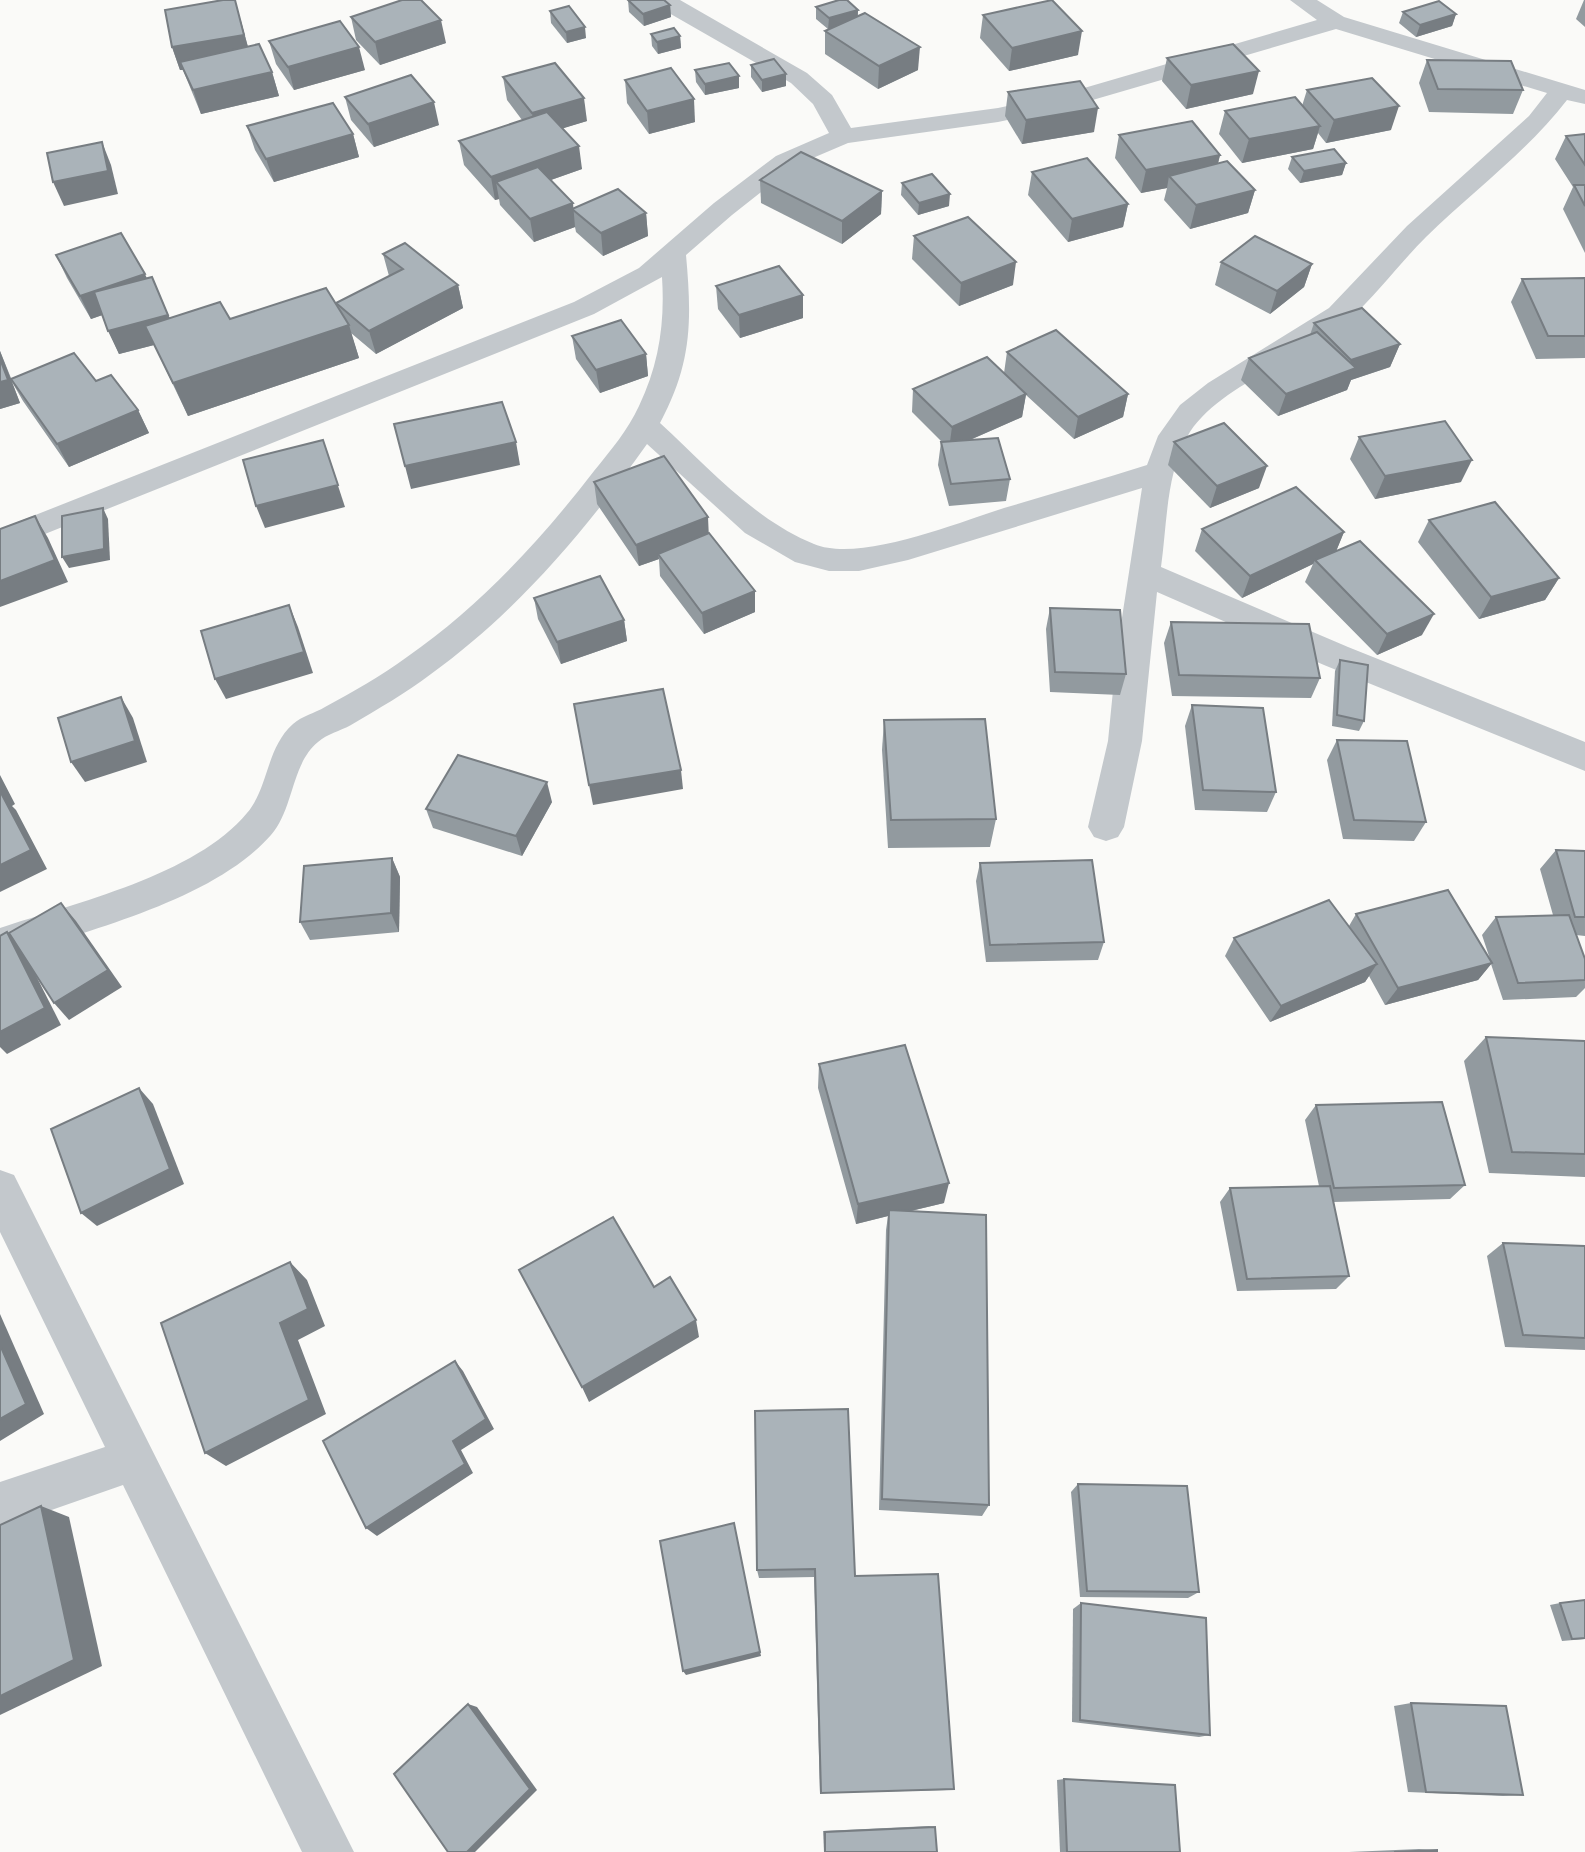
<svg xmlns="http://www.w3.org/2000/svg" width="1585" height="1852" viewBox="0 0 1585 1852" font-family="Signika,sans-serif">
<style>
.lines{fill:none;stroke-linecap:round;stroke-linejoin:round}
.minor{fill:#c3c8cc;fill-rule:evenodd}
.wall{fill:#929a9f}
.shaded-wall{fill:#777d82}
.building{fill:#aab3b9;stroke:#777d82;stroke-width:2}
</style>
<rect width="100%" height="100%" fill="#fafaf8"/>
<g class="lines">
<g class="minor">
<path d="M652 0H680L807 73 832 95 851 128 998 108 1067 93 1317 20 1290 0H1317L1344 17 1585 90V104L1567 100C1527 152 1473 191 1426 237 1400 263 1377 294 1350 319 1306 359 1216 385 1187 437 1166 475 1167 525 1161 567L1348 647 1585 742V771L1324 665 1157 592 1142 741 1124 827 1118 837 1106 841 1094 837 1088 827 1108 741 1117 650 1142 488 908 560 859 571H829L795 562 745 533 647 444C586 530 517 612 431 674 406 693 378 709 351 725 340 731 327 734 318 742 291 764 294 809 271 835 212 902 83 931 0 960V928C75 903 196 875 247 813 269 787 266 748 293 724 302 716 315 713 325 707 353 692 381 676 407 657 480 606 540 541 594 471 611 450 628 430 639 406 659 364 665 323 662 277L594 314 0 552V529L574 302 639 268 714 203 776 156 829 133 813 104 791 83 655 5ZM1336 29 1547 93 1529 116 1407 226 1329 308 1208 383 1180 405 1158 436 1147 465C1099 480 1052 494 1004 508 957 523 859 563 814 544 754 520 706 465 660 423 692 363 692 321 686 255L732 215 794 166 848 143 998 122 1072 106Z"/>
<path d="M0 1170 14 1175 354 1852H302L123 1485 0 1528V1482L105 1447 0 1232Z"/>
</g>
</g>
<g class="wall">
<path d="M628 0 670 5 671 17 644 26 629 12Z"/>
<path d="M1584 0H1585V27L1576 19Z"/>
<path d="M816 7 858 10V16L918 70 878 89 825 54V31L828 29 816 19Z"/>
<path d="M550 11 586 38 567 43 551 23Z"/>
<path d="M1403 12 1456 14 1452 26 1416 37 1399 23Z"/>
<path d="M983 15 1078 55 1009 71 980 38Z"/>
<path d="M351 17 446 43 380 65 356 40Z"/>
<path d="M241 21 248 47 272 72 279 96 201 114 183 70H180L172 47Z"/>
<path d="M651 34 680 36 681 48 658 54 652 46Z"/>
<path d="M269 41 365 70 294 90 276 64Z"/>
<path d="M1167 58 1253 94 1186 109 1162 81Z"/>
<path d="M1427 60 1523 90 1513 114 1429 112 1419 83Z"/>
<path d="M751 65 786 74V86L762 92 751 77Z"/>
<path d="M695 70 739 76V88L705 95 696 82Z"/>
<path d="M503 77 587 121 563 128 582 169 551 180 573 208 646 213 648 236 603 256 576 232 575 227 534 242 500 205 499 199 495 200 464 165 459 141 522 120 507 100Z"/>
<path d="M625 80 695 122 649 134 627 103Z"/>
<path d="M1307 90 1391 130 1326 143 1318 133 1313 149 1242 163 1219 134 1225 111 1302 106Z"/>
<path d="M1008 92 1094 132 1022 144 1005 116Z"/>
<path d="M345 97 439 125 374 147 351 120Z"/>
<path d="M247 126 353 134 359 157 274 182 255 150Z"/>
<path d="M1585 134V253L1563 209 1573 187 1555 159 1566 136Z"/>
<path d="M1119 135 1220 155 1218 164 1255 190 1248 213 1190 229 1164 200 1167 188 1141 193 1115 158Z"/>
<path d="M1292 157 1346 163 1342 175 1300 183 1288 169Z"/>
<path d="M1032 172 1128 204 1123 227 1068 242 1028 195Z"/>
<path d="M760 180 882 191 881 214 842 244 761 203Z"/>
<path d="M902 183 949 206 918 215 901 195Z"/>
<path d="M914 236 1013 285 959 306 912 259Z"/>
<path d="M383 254 458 285 463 308 376 354 351 333 359 358 188 416 154 345 119 354 102 315 91 319 67 278 56 255 147 278 170 318 230 319 337 305 336 303 389 276Z"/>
<path d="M1221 262 1312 264 1304 287 1270 314 1215 285Z"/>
<path d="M1585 278V358L1536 359 1511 302 1522 279Z"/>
<path d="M716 286 803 318 740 338 718 309Z"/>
<path d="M1314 323 1400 344 1390 367 1351 380 1347 390 1278 416 1241 380 1249 358 1310 335Z"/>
<path d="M572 336 646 354 648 376 600 393 576 359Z"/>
<path d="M0 351 11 378 96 381 138 410 149 433 69 467 23 401 12 382 20 403 0 409Z"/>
<path d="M1007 352 1128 394 1123 417 1074 439 1026 395 1022 417 970 440 1010 479 1006 501 949 506 938 465 941 442H942L912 412 913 389 1004 373Z"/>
<path d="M1359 437 1461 482 1375 499 1350 459Z"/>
<path d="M1174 442 1259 488 1210 508 1168 465Z"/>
<path d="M594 482 709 533 755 591V612L704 634 660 576 659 559 639 566 597 504Z"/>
<path d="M1429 520 1559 578 1545 600 1479 619 1418 542Z"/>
<path d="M1202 529 1344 532 1336 551 1422 635 1377 655 1305 582 1313 564 1242 598 1195 551Z"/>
<path d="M534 598 624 620 627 641 561 664 538 619Z"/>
<path d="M1050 608 1126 674 1120 695 1050 692 1046 629Z"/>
<path d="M1171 622 1320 678 1311 698 1172 696 1164 643Z"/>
<path d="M1340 660 1364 721 1359 731 1332 726 1335 671Z"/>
<path d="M1192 705 1276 792 1267 812 1195 810 1185 726Z"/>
<path d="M884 720 996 819 990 847 888 848 882 750Z"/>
<path d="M1337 740 1426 822 1414 841 1343 839 1327 760Z"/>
<path d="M552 802 522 856 433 828 426 809Z"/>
<path d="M1556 850 1585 851V936L1576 935 1585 959V988L1576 997 1503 1000 1491 964 1478 980 1385 1005 1369 976 1365 982 1270 1022 1225 956 1234 938 1349 926 1356 914 1490 959 1482 935 1496 917 1553 915 1540 869Z"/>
<path d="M392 858 400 877 399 932 310 940 300 922Z"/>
<path d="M980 863 1104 942 1098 960 986 962 976 881Z"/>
<path d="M1486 1037 1585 1041V1177L1489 1173 1464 1061Z"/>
<path d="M819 1064 944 1203 911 1211 989 1505 982 1516 879 1510 886 1230 888 1216 856 1224 818 1088Z"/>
<path d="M1316 1105 1465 1185 1450 1199 1333 1202 1349 1276 1336 1289 1237 1291 1220 1202 1230 1188 1319 1186 1305 1120Z"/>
<path d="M1503 1243 1585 1246V1350L1505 1347 1487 1256Z"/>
<path d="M755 1411 855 1576 947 1790 820 1793 814 1577 759 1578 757 1570Z"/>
<path d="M1078 1484 1199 1592 1188 1598 1080 1597 1071 1492Z"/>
<path d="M1585 1600V1639L1562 1641 1550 1605 1560 1603Z"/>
<path d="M1081 1603 1210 1735 1199 1737 1072 1722 1073 1609Z"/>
<path d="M1411 1703 1523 1795 1503 1796 1408 1792 1394 1706Z"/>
<path d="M1064 1779 1180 1852H1060L1057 1780Z"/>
<path d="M929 1826 935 1827 937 1852H824L823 1831Z"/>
<path d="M1419 1849 1437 1850V1852H1349Z"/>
</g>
<g class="shaded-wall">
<path d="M235 0 251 58 180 62 183 70H180L172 47Z"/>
<path d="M670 5 671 17 644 26 643 14Z"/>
<path d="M858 10 857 21 828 30 829 18Z"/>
<path d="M1456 14 1452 26 1416 37 1420 25Z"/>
<path d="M441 20 446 43 380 65 375 42Z"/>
<path d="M585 27 586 38 567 43 566 32Z"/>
<path d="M1082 31 1078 55 1009 71 1012 48Z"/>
<path d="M680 36 681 48 658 54 657 42Z"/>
<path d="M359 47 365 70 294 90 288 67Z"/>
<path d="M920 47 918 70 878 89 879 66Z"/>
<path d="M1259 71 1253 94 1186 109 1191 85Z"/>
<path d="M272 72 279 96 201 114 193 90Z"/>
<path d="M786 74V86L762 92V80Z"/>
<path d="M739 76V88L705 95V84Z"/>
<path d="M584 98 587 121 535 137 532 113Z"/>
<path d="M694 99 695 122 649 134 647 111Z"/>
<path d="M434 102 439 125 374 147 368 124Z"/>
<path d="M1399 106 1391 130 1326 143 1334 120Z"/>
<path d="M1098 108 1094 132 1022 144 1026 120Z"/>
<path d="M1320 126 1313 149 1242 163 1249 139Z"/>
<path d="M353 134 359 157 274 182 266 159Z"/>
<path d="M102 142 111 165 118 194 64 206 53 182Z"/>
<path d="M579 146 582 169 508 195 496 182 499 199 495 200 491 177Z"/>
<path d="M1220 155 1214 178 1169 176 1167 188 1141 193 1146 170Z"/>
<path d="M1346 163 1342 175 1300 183 1304 171Z"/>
<path d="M1255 190 1248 213 1190 229 1196 205Z"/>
<path d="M882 191 881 214 842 244V221Z"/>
<path d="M950 194 949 206 918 215 919 203Z"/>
<path d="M573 203 575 227 534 242 530 219Z"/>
<path d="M1128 204 1123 227 1068 242 1072 219Z"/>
<path d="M646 213 648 236 603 256 601 233Z"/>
<path d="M1016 262 1013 285 959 306 961 283Z"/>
<path d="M1312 264 1304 287 1270 314 1277 291Z"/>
<path d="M145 274 155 297 91 319 80 296Z"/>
<path d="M152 277 178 338 145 326 154 345 119 354 108 331Z"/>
<path d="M458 285 463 308 376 354 369 331Z"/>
<path d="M803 295V318L740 338 739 315Z"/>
<path d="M349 325 359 358 188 416 173 383Z"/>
<path d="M1400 344 1390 367 1351 380 1347 390 1278 416 1286 394 1346 371 1351 360Z"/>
<path d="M0 351 20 403 0 409Z"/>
<path d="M646 354 648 376 600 393 596 370Z"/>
<path d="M1026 394 1022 417 949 449 952 427Z"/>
<path d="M1128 394 1123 417 1074 439 1078 417Z"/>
<path d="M138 410 149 433 69 467 57 444Z"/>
<path d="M323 440 345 507 265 528 256 506Z"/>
<path d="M516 442 520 465 411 489 405 466Z"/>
<path d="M1472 460 1461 482 1375 499 1385 476Z"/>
<path d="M1267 466 1259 488 1210 508 1217 486Z"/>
<path d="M103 508 108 519 110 560 69 568 62 557Z"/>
<path d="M35 516 48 538 68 582 0 607V581Z"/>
<path d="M708 517 709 539 658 554 659 559 639 566 636 545Z"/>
<path d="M1344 532 1335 554 1315 560 1313 564 1242 598 1250 576Z"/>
<path d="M1559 578 1545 600 1479 619 1491 597Z"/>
<path d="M755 591V612L704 634 702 613Z"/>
<path d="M289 605 298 627 313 673 226 699 215 679Z"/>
<path d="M1434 614 1422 635 1377 655 1387 634Z"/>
<path d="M624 620 627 641 561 664 557 642Z"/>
<path d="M121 697 133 718 147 762 85 782 71 762Z"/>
<path d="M681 770 683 789 593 805 589 785Z"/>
<path d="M0 775 15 804 12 806 16 810 47 869 0 892Z"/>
<path d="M547 782 552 802 522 856 516 836Z"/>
<path d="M392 858 400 877 399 932 391 913Z"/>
<path d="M61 903 76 921 122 987 69 1020 54 1003Z"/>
<path d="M7 932 23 950 61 1025 7 1054 0 1047V1032Z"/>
<path d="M1492 963 1478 980 1385 1005 1398 988Z"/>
<path d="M1377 964 1365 982 1270 1022 1281 1006Z"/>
<path d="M139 1088 153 1104 184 1184 97 1226 81 1213Z"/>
<path d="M949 1183 944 1203 889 1216V1210L888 1216 856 1224 858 1204Z"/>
<path d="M290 1262 307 1280 325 1326 298 1340 326 1414 226 1466 205 1453 280 1323Z"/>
<path d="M0 1314 44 1414 0 1441Z"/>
<path d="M696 1320 699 1337 589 1402 582 1387Z"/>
<path d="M455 1361 463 1371 494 1429 461 1450 473 1473 377 1536 366 1528Z"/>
<path d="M41 1506 69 1517 102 1666 0 1715V1696Z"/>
<path d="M734 1523 761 1656 686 1675 683 1671Z"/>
<path d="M468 1704 477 1707 537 1790 475 1852H467Z"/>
</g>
<g class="building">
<path d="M223 0H235L244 35 172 47 165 10Z"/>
<path d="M402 0H421L441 20 375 42 351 17Z"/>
<path d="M628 0H664L670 5 643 14Z"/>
<path d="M839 0H847L858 10 829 18 816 7Z"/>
<path d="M1052 0 1082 31 1012 48 983 15Z"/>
<path d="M1439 1 1456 14 1420 25 1403 12Z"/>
<path d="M569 6 585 27 566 32 550 11Z"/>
<path d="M865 13 920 47 879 66 825 31Z"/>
<path d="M340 21 359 47 288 67 269 41Z"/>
<path d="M674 28 680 36 657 42 651 34Z"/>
<path d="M259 44 272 72 193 90 180 62Z"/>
<path d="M1233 44 1259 71 1191 85 1167 58Z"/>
<path d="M774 59 786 74 762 80 751 65Z"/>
<path d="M1427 60 1511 61 1523 90 1438 89Z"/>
<path d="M555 63 584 98 532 113 503 77Z"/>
<path d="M729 63 739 76 705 84 695 70Z"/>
<path d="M671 68 694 99 647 111 625 80Z"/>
<path d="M411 75 434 102 368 124 345 97Z"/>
<path d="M1372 78 1399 106 1334 120 1307 90Z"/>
<path d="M1080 81 1098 108 1026 120 1008 92Z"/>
<path d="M1295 97 1320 126 1249 139 1225 111Z"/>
<path d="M333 103 353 134 266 159 247 126Z"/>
<path d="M547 112 579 146 491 177 459 141Z"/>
<path d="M1192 121 1220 155 1146 170 1119 135Z"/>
<path d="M1585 134V165L1566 136Z"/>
<path d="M102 142 108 171 53 182 47 153Z"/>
<path d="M1334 149 1346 163 1304 171 1292 157Z"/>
<path d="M801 152 882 191 842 221 760 180Z"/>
<path d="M1087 158 1128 204 1072 219 1032 172Z"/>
<path d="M1227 161 1255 190 1196 205 1169 176Z"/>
<path d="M538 167 573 203 530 219 496 182Z"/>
<path d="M932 174 950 194 919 203 902 183Z"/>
<path d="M1574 185H1585V206Z"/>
<path d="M618 189 646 213 601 233 572 209Z"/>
<path d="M968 217 1016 262 961 283 914 236Z"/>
<path d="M121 233 145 274 80 296 56 255Z"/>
<path d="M1255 236 1312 264 1277 291 1221 262Z"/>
<path d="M405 243 458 285 369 331 336 303 403 269 383 254Z"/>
<path d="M779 266 803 295 739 315 716 286Z"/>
<path d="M152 277 168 315 108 331 94 292Z"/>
<path d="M1585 278V336H1548L1522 279Z"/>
<path d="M326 288 349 325 173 383 145 326 220 302 230 319Z"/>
<path d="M1362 308 1400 344 1351 360 1314 323Z"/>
<path d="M621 320 646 354 596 370 572 336Z"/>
<path d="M1056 330 1128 394 1078 417 1007 352Z"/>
<path d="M1317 332 1356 368 1286 394 1249 358Z"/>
<path d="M74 353 96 381 111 375 138 410 57 444 11 379Z"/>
<path d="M987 357 1026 394 952 427 913 389Z"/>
<path d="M0 359 8 380 0 382Z"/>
<path d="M502 402 516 442 405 466 394 424Z"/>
<path d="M1445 421 1472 460 1385 476 1359 437Z"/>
<path d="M1224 423 1267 466 1217 486 1174 442Z"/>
<path d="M998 438 1010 479 951 484 941 442Z"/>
<path d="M323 440 338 485 256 506 243 460Z"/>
<path d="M664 456 708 517 636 545 594 482Z"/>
<path d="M1296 487 1344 532 1250 576 1202 529Z"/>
<path d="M1495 502 1559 578 1491 597 1429 520Z"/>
<path d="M103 508 104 549 62 557V516Z"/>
<path d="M35 516 55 560 0 581V529Z"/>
<path d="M709 533 755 591 702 613 658 554Z"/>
<path d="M1360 541 1434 614 1387 634 1315 560Z"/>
<path d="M600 576 624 620 557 642 534 598Z"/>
<path d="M289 605 304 652 215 679 201 631Z"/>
<path d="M1050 608 1120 610 1126 674 1055 672Z"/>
<path d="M1171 622 1309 624 1320 678 1179 675Z"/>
<path d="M1340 660 1368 665 1364 721 1337 715Z"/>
<path d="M663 689 681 770 589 785 574 704Z"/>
<path d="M121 697 135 741 71 762 58 718Z"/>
<path d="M1192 705 1263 708 1276 792 1203 790Z"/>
<path d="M985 719 996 819 891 820 884 720Z"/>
<path d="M1337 740 1407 741 1426 822 1354 820Z"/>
<path d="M458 755 547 782 516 836 426 809Z"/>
<path d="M0 791 31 850 0 865Z"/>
<path d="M1556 850 1585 851V917H1575Z"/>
<path d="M392 858 391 913 300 922 304 866Z"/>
<path d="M1092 860 1104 942 990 945 980 863Z"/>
<path d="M1448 890 1492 963 1398 988 1356 914Z"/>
<path d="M1329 900 1377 964 1281 1006 1234 938Z"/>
<path d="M61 903 108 970 54 1003 9 933Z"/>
<path d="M1569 915 1585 959V980L1518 983 1496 917Z"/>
<path d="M7 932 45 1008 0 1032V936Z"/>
<path d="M1486 1037 1585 1041V1154L1512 1152Z"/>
<path d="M905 1045 949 1183 858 1204 819 1064Z"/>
<path d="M139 1088 170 1169 81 1213 51 1129Z"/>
<path d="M1442 1102 1465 1185 1334 1188 1316 1105Z"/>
<path d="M1330 1186 1349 1276 1247 1279 1230 1188Z"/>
<path d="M889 1210 986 1215 989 1505 882 1499Z"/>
<path d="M613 1217 654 1287 670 1277 696 1320 582 1387 519 1270Z"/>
<path d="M1503 1243 1585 1246V1338L1523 1335Z"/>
<path d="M290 1262 308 1309 280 1323 309 1400 205 1453 161 1323Z"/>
<path d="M0 1345 26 1404 0 1419Z"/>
<path d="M455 1361 486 1419 453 1441 465 1464 366 1528 323 1441Z"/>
<path d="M848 1409 855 1576 938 1574 954 1789 821 1793 815 1569 757 1570 755 1411Z"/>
<path d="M1078 1484 1187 1486 1199 1592 1087 1591Z"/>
<path d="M41 1506 74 1660 0 1696V1525Z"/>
<path d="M734 1523 760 1652 683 1671 660 1541Z"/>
<path d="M1585 1600V1638L1572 1639 1560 1603Z"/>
<path d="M1081 1603 1206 1618 1210 1735 1080 1720Z"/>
<path d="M1411 1703 1506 1706 1523 1795 1426 1792Z"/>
<path d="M468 1704 530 1789 467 1852H448L394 1774Z"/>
<path d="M1064 1779 1175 1785 1180 1852H1067Z"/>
<path d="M935 1827 937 1852H825V1832Z"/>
<path d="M1437 1850V1852H1394Z"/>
</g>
</svg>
